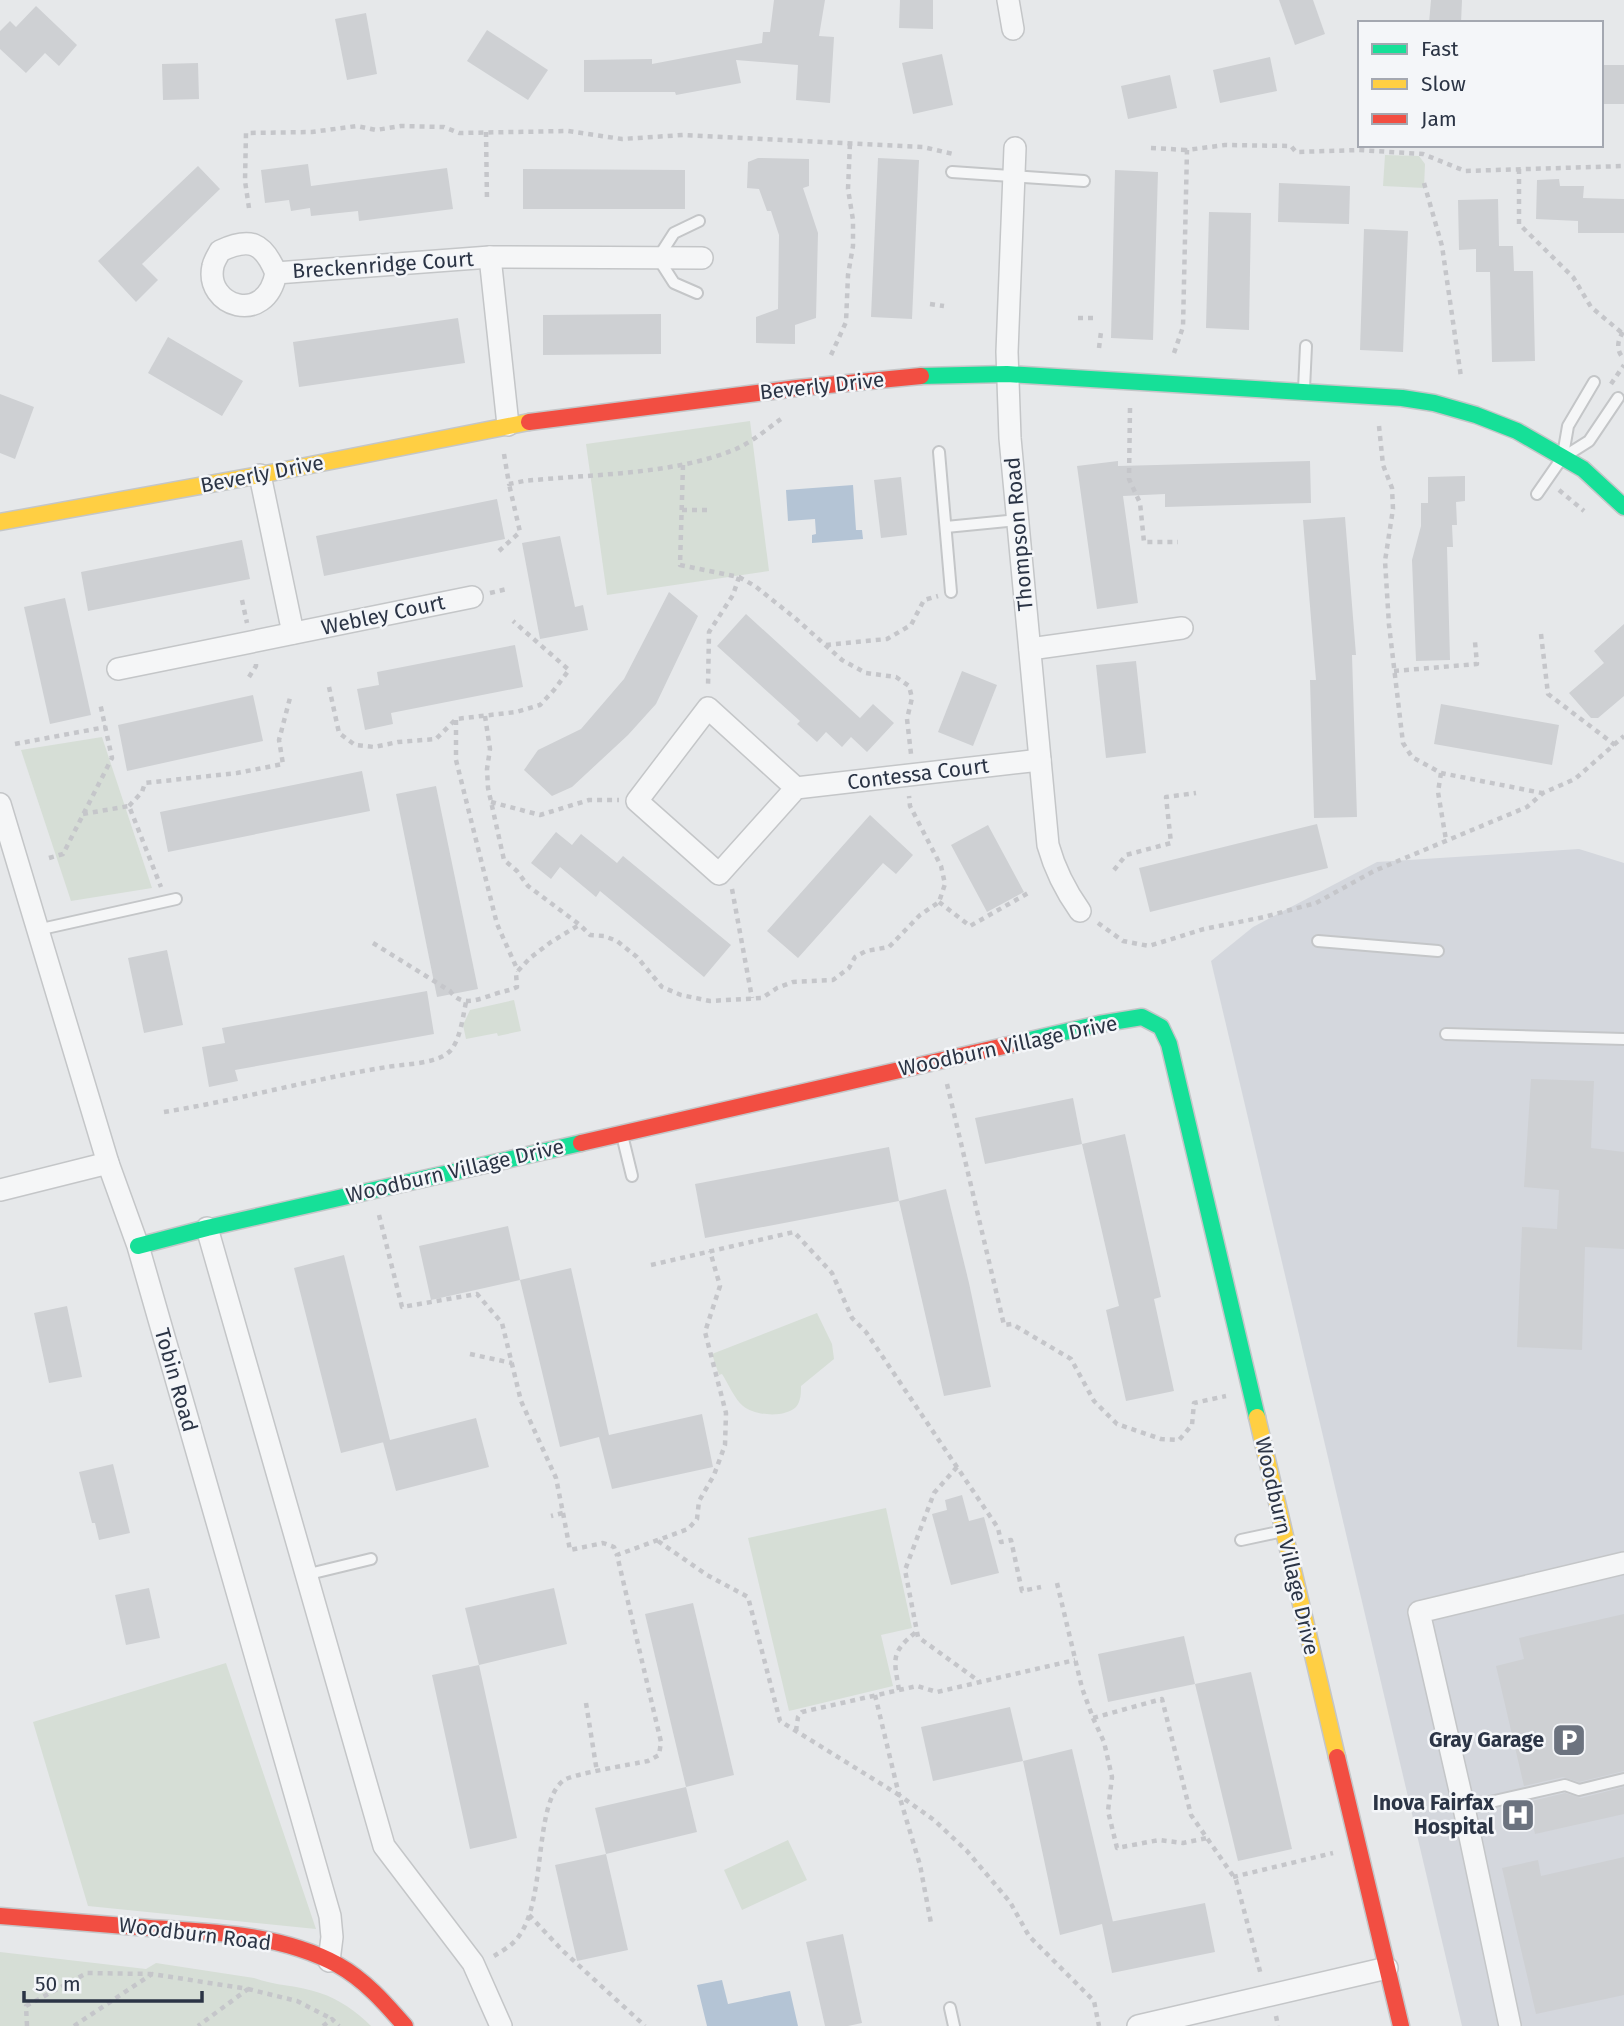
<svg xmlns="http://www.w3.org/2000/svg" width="1624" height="2026" viewBox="0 0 1624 2026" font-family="'Fira Sans',sans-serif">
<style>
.built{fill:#d4d7dd}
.green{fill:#d6ded6}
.water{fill:#b4c4d5}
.building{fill:#ced0d3}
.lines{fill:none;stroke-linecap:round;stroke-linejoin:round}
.lane-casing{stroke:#c4c6c8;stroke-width:14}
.street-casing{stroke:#c4c6c8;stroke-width:24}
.fast-casing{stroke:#c4c6c8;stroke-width:19}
.slow-casing{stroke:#c4c6c8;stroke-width:19}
.jam-casing{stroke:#c4c6c8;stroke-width:19}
.path{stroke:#c5c6ca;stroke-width:4.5;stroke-dasharray:5 5;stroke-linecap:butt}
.lane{stroke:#f5f6f7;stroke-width:10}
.street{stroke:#f5f6f7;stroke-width:21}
.fast{stroke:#16e098;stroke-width:16}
.slow{stroke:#ffcf43;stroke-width:16}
.jam{stroke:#f24e42;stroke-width:16}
.labels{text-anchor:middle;stroke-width:5;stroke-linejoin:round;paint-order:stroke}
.street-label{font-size:21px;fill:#2b3445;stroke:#f4f6f9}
.poi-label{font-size:21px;font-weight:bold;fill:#2b3445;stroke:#f4f6f9;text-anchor:end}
</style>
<rect width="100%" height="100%" fill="#e6e8ea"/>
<path class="built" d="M1579 849 1624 863V2026H1462L1211 961 1253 927 1377 862Z"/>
<g class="green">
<path d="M1385 155 1419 156 1425 164 1424 188 1383 186Z"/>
<path d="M750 421 769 571 607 595 586 444Z"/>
<path d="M102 737 152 888 71 901 21 750Z"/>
<path d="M514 1000 521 1031 498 1036 497 1033 466 1039 463 1025 470 1010Z"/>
<path d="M817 1313 832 1344 834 1359 801 1386C801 1393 801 1401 796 1407 785 1418 755 1416 743 1406 735 1400 728 1383 722 1374L719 1375 712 1354Z"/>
<path d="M886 1508 912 1628 881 1635 893 1686 789 1711 748 1538Z"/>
<path d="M226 1663 316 1929 88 1906 33 1722Z"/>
<path d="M788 1840 807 1880 742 1910 724 1870Z"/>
<path d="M0 1952 146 1969 156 1963 254 1978C275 1986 298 1985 320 1993 339 1999 357 2012 371 2026H0Z"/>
</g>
<g class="water">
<path d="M853 485 856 530H862L863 539 812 543V535L816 534 815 519 788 521 786 490Z"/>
<path d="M722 1980 728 2004 790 1991 798 2026H707L697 1985Z"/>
</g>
<g class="building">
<path d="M774 0H825L819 36 834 37 830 103 796 100 798 65 736 60 741 83 676 95 675 92H584V60L652 59V64L762 43 763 32H770Z"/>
<path d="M900 0H933V29L899 28Z"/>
<path d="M1279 0H1313L1325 34 1295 45Z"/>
<path d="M1431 0H1462L1461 23H1429Z"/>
<path d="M36 6 77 45 59 66 45 53 26 73 0 49V31L10 21 16 27Z"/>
<path d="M366 13 377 74 347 80 335 19Z"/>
<path d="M487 30 548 70 528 100 467 61Z"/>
<path d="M942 54 953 105 913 114 902 63Z"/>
<path d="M1270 57 1277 91 1220 103 1213 70Z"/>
<path d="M198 63 199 99 163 100 162 64Z"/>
<rect x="1601" y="65" width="23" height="39"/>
<path d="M1170 75 1177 108 1128 119 1121 86Z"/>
<path d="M758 158 809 159V186L803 188 818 233 816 318 795 325V344L756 343V317L778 309 779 235 771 211H767L759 189 747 188 748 162Z"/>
<path d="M878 158 919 160 912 319 871 317Z"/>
<path d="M308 164 311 186 447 168 453 209 359 221 358 211 311 216 310 208 291 211 289 200 265 203 261 170Z"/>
<path d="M198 166 220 189 142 264 158 280 136 302 98 261Z"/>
<path d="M523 169 685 170V209H523Z"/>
<path d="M1115 170 1158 172 1153 340 1111 338Z"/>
<path d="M1559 179 1560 186H1584L1583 198 1624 199V233H1578V221L1536 219 1537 180Z"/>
<path d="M1279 183 1350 186 1349 224 1278 222Z"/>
<path d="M1498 199 1499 246H1513L1514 271H1533L1535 361 1492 362 1490 272H1476V249L1459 250 1458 200Z"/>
<path d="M1209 212 1251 213 1249 330 1206 328Z"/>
<path d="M1364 229 1408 231 1403 352 1360 350Z"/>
<path d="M661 314V354L543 355V315Z"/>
<path d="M458 318 465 363 299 387 293 342Z"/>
<path d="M168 337 243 381 222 416 148 373Z"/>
<path d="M0 394 34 407 15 459 0 453Z"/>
<path d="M1118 461V466L1310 461 1311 503 1165 507V494L1123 496 1138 603 1097 609 1077 466Z"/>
<path d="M1465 476V501L1456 502 1457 525H1452L1453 547H1447L1450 660 1416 661 1412 560 1421 526V503H1428V477Z"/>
<path d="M901 477 907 535 881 538 874 480Z"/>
<path d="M497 499 505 539 324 576 316 536Z"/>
<path d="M1345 517 1356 655H1352L1357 817 1314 818 1310 680H1316L1303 520Z"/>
<path d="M560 536 575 607 583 605 588 630 540 639 522 543Z"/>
<path d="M242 540 250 579 88 611 81 572Z"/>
<path d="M669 592 698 616 656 704 628 735 572 787 552 796 524 770 538 750 581 729 624 679Z"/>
<path d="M65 598 91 715 50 724 24 607Z"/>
<path d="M746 614 860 718 873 704 894 723 867 752 851 737 842 747 826 732 817 742 797 724 800 721 717 646Z"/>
<path d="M1624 624V696L1598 718H1591L1569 693 1604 663 1594 651Z"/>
<path d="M515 645 523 687 391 713 393 724 365 730 357 689 379 685 377 672Z"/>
<path d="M1136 661 1146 753 1106 758 1096 665Z"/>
<path d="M962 671 997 685 973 746 938 732Z"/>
<path d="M253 695 263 741 127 771 118 725Z"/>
<path d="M1441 704 1559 725 1552 765 1434 744Z"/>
<path d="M362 771 370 811 168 852 160 812Z"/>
<path d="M436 786 478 989 437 997 396 794Z"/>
<path d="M870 815 913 855 896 874 883 863 798 958 767 931Z"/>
<path d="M1317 824 1328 868 1150 912 1139 868Z"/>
<path d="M988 825 1024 892 987 912 951 845Z"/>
<path d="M556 832 572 845 581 834 617 863 623 856 731 945 704 977 600 891 596 897 560 867 551 879 531 863Z"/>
<path d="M167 950 183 1025 144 1033 128 958Z"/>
<path d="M427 991 434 1034 235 1070 238 1081 209 1087 202 1047 225 1043 222 1028Z"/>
<path d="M1531 1079 1594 1081 1591 1148 1624 1152V1249L1585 1247 1582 1350 1517 1347 1522 1227 1557 1229 1559 1190 1524 1187Z"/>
<path d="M1073 1098 1082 1144 985 1164 975 1118Z"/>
<path d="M1125 1134 1161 1297 1154 1299 1174 1391 1126 1401 1106 1310 1119 1306 1082 1144Z"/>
<path d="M889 1147 899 1201 705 1238 695 1184Z"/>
<path d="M946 1189 969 1283 991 1387 944 1396 899 1201Z"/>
<path d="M508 1226 520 1280 431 1300 419 1246Z"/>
<path d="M344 1255 390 1440 476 1418 489 1467 396 1491 383 1442 388 1441 341 1453 294 1268Z"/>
<path d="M571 1268 609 1435 702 1414 713 1467 612 1489 599 1437 560 1447 520 1280Z"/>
<path d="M67 1306 82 1377 49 1383 34 1313Z"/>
<path d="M113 1464 130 1533 99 1540 95 1523H92L79 1472Z"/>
<path d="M962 1495 969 1521 984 1517 999 1573 951 1585 932 1514 947 1510 945 1500Z"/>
<path d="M149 1588 160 1638 126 1645 115 1595Z"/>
<path d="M554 1588 567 1644 479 1665 465 1608Z"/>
<path d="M693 1603 734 1775 686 1787 645 1614Z"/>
<path d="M1624 1614V1771L1579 1782 1563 1777 1524 1786 1496 1666 1524 1659 1519 1638Z"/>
<path d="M1184 1636 1195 1684 1108 1702 1098 1654Z"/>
<path d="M479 1665 517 1838 470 1849 432 1675Z"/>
<path d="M1251 1672 1292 1849 1238 1861 1195 1684Z"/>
<path d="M1010 1707 1023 1761 933 1781 921 1727Z"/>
<path d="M1072 1749 1113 1922H1110L1205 1903 1215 1952 1112 1973 1102 1924 1060 1935 1023 1761Z"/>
<path d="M686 1787 697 1832 606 1854 595 1808Z"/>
<path d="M1624 1787V1814L1535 1834 1528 1802 1565 1793 1581 1798Z"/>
<path d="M606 1854 628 1950 577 1961 555 1865Z"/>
<path d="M1624 1857V1995L1536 2014 1502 1868 1538 1860 1541 1876Z"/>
<path d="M843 1934 862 2023 848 2026H825L806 1942Z"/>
</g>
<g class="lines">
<g class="lane-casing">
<g id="lane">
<path d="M952 172 1084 181"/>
<path d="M697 293 674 283 658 258 674 233 699 221"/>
<path d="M1304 389 1306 346"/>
<path d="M939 452 951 592"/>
<path d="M1563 455 1568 426 1594 382"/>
<path d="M1537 494 1562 458 1589 441 1618 398"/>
<path d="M946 527 1018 520"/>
<path d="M37 930 176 899"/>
<path d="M1318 941 1438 951"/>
<path d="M1446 1034 1624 1039"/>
<path d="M622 1135 632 1176"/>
<path d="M1241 1540 1283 1531"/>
<path d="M305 1575 371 1559"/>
<path d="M1464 1808 1565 1785 1579 1790 1624 1779"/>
<path d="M950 2008 954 2026"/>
</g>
</g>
<g class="street-casing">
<g id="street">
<path d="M1008 0 1013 29"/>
<path d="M1015 148 1007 352 1010 438 1048 845C1055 870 1065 890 1080 911"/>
<path d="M490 257 508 425"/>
<path d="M276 273C266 327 204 306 213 266 214 261 218 255 220 251 250 237 263 242 276 273L490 257 702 258"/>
<path d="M260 475 293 633"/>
<path d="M1030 649 1182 628"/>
<path d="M118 669 472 597"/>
<path d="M796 788 719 874 637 801 708 708 796 788 1040 760"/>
<path d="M0 804 108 1163 138 1246 330 1916 332 1937 329 1961"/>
<path d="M0 1190 108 1163"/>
<path d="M207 1228 384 1846 473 1963 501 2026"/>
<path d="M1138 2026 1387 1968"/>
<path d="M1510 2026 1464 1808 1419 1612 1624 1563"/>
</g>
</g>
<g class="fast-casing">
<g id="fast">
<path d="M921 376 1007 374 1402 398 1434 403 1476 415 1517 431 1583 469 1624 507"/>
<path d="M1013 1044 1099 1024 1142 1017 1161 1027 1169 1044 1257 1417"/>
<path d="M138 1246 207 1228 581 1143"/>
</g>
</g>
<g class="slow-casing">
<g id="slow">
<path d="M0 522 260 475 529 422"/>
<path d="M1257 1417 1337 1757"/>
</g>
</g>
<g class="jam-casing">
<g id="jam">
<path d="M529 422 797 388 921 376"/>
<path d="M581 1143 1013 1044"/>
<path d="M1337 1757 1401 2026"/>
<path d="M0 1916C50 1920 100 1924 150 1928 213 1932 281 1934 338 1965 365 1980 385 2003 405 2026"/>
</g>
</g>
<g class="path">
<path d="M486 132 487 201"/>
<path d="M1151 148 1187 150"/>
<path d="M1519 169V224L1573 277 1591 307 1622 333"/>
<path d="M1424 183 1442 246 1461 377"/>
<path d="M249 208 245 181 246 133 312 132 357 126 376 130 401 126 444 127 459 133 568 131 622 139 683 135 923 147 953 154"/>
<path d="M930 304 944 306"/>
<path d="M1078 318H1093"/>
<path d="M1623 332C1617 341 1616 351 1624 359"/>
<path d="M1099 348 1101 332"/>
<path d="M1174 353 1183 327 1187 150 1225 145 1291 146 1296 152 1359 150 1423 154 1465 171 1624 166"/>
<path d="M831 355 846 322 848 275 853 246V220L848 189 850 143"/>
<path d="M1611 384 1624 365"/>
<path d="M1130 408 1129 479 1140 503 1144 542H1178"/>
<path d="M1379 426 1383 465 1392 488 1393 509 1385 561 1389 625 1403 743 1412 757 1441 773 1542 793"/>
<path d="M504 454 509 484 524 481C591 474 674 475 736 449 752 442 767 429 781 419"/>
<path d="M683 465 680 565 739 577 733 595 709 632 708 688"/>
<path d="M1559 490 1584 511"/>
<path d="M682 510H712"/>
<path d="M499 551 520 532 509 484"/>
<path d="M739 577 755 586 795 618 842 660 866 673 896 677 909 686 912 698 907 719 911 754"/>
<path d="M490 593 507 589"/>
<path d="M242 600 247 623"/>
<path d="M1541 634 1548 694 1615 745"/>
<path d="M826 645 887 639 911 625 924 600 938 596"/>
<path d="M1394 671 1477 664 1475 642"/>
<path d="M249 677 256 666V663"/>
<path d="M329 687 339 733 355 745 374 747 398 742 436 739 456 719 516 712 540 705 554 690 569 670 513 621"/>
<path d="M485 716 490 749 487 769 488 788 504 860 517 871 528 886 580 925 590 935 604 936 617 941 637 957 662 987 681 995 710 1001 762 998 777 988 793 982 833 980 849 968 855 957 866 951 889 947 920 915 939 902 945 884 941 866 910 806 909 796"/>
<path d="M456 720V760L497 924 518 971"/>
<path d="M15 744 106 727"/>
<path d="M1441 773 1438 792 1446 840"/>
<path d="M491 802 540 815 589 800H619"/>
<path d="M129 806 142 792 145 783 237 773 283 764 279 740 291 694"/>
<path d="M83 814 129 806 161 887"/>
<path d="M49 858 63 854 112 758 100 703"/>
<path d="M1114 870 1126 855 1171 843 1166 797 1196 793"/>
<path d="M732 889 752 998"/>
<path d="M939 902 970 926 1030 892"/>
<path d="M1098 923 1123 941 1149 946 1204 929 1264 917 1316 903 1374 871 1527 807 1543 793 1575 779 1624 736"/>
<path d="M373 943 450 991C462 1008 479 999 495 994 503 991 509 991 517 987L516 973 530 958 551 942 579 925"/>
<path d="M947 1084 1004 1325 1012 1324 1071 1359 1094 1401 1117 1424 1161 1439 1179 1440 1192 1425 1194 1403 1226 1396"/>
<path d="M164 1112C239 1100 312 1079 387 1067 404 1064 436 1064 449 1052 460 1042 463 1016 466 1002"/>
<path d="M379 1215 402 1307 477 1294 502 1323 521 1401 556 1478 563 1513 551 1516"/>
<path d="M651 1265 794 1232 832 1273 852 1318 866 1332 998 1528 1001 1542 1011 1540 1022 1591 1041 1587"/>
<path d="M470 1354 512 1363"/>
<path d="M957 1467 934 1493 905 1570 918 1637 980 1682"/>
<path d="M563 1513 570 1550 603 1543 614 1547 617 1555"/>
<path d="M658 1541 707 1575 748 1597 780 1721 899 1795 920 1865 931 1923"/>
<path d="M1057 1583 1082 1688 1093 1718 1162 1699 1191 1815 1236 1880 1261 1975"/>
<path d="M899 1690C894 1659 890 1653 916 1632"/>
<path d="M875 1695 899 1795 934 1820 967 1851 1010 1902 1029 1936 1094 2001 1099 2026"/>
<path d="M586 1703 597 1772"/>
<path d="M1093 1718 1104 1742 1112 1777 1108 1811 1117 1848 1159 1840 1183 1843 1207 1838"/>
<path d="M796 1731 798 1717 802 1712 917 1686 937 1692 1075 1660"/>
<path d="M1233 1877 1333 1853"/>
<path d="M529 1915 563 1951 645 2026"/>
<path d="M494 1956C502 1951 513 1945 519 1936 547 1898 533 1803 564 1780 573 1774 633 1764 648 1761L659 1755 661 1742 617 1555 688 1529 697 1519 699 1501 714 1475 725 1445 726 1413 705 1332 720 1286 710 1251"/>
<path d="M248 1989 297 2001 332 2019"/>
<path d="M1276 2016 1278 2026"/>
<path d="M27 2026 26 2006 87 1973 151 1974"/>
<path d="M74 2026 152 1974 248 1989 198 2026"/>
<path d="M323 2026 332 2019 339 2026"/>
</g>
<use href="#lane" class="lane"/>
<use href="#street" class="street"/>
<use href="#fast" class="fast"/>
<use href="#slow" class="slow"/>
<use href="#jam" class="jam"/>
</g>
<defs>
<g id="parking-square" transform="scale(1.75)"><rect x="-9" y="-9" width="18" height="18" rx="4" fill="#6c737f" stroke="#f4f6f9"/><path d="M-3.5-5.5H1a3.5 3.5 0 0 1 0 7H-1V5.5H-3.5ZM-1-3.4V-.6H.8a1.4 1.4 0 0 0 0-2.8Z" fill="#fff"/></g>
<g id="hospital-square" transform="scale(1.75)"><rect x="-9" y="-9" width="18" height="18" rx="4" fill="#6c737f" stroke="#f4f6f9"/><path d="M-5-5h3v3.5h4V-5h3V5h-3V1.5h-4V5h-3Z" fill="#fff"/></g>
</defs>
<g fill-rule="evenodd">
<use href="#parking-square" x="1569" y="1740"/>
<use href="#hospital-square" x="1518" y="1815"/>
</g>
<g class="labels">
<g class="street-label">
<text transform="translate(383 265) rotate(-4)" y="7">Breckenridge Court</text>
<text transform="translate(822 386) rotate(-6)" y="7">Beverly Drive</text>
<text transform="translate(262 474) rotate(-11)" y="7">Beverly Drive</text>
<text transform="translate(1019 534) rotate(-95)" y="7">Thompson Road</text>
<text transform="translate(383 615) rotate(-12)" y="7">Webley Court</text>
<text transform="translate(918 774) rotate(-7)" y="7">Contessa Court</text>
<text transform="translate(1008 1046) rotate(-12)" y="7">Woodburn Village Drive</text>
<text transform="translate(455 1171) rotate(-13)" y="7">Woodburn Village Drive</text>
<text transform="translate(176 1380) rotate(74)" y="7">Tobin Road</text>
<text transform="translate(1287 1546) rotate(77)" y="7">Woodburn Village Drive</text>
<text transform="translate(195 1934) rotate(7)" y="7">Woodburn Road</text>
</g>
<g class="poi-label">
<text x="1544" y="1747">Gray Garage</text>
<text x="1494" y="1810">Inova Fairfax<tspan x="1494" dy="24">Hospital</tspan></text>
</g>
</g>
<rect x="1358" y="21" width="245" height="126" fill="#f4f6f9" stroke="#a4a8b1" stroke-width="2"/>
<rect x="1372" y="44" width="35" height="10" fill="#16e098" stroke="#a4a8b1" stroke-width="2"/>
<text x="1421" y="56" font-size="21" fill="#2b3445">Fast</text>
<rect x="1372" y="79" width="35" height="10" fill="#ffcf43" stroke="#a4a8b1" stroke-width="2"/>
<text x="1421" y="91" font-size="21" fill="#2b3445">Slow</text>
<rect x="1372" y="114" width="35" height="10" fill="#f24e42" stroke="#a4a8b1" stroke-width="2"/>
<text x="1421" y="126" font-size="21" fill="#2b3445">Jam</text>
<path d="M24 1991v10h178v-10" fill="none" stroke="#2b3445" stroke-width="3.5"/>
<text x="35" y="1991" font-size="21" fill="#2b3445" stroke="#f4f6f9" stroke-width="5" paint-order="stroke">50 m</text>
</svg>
